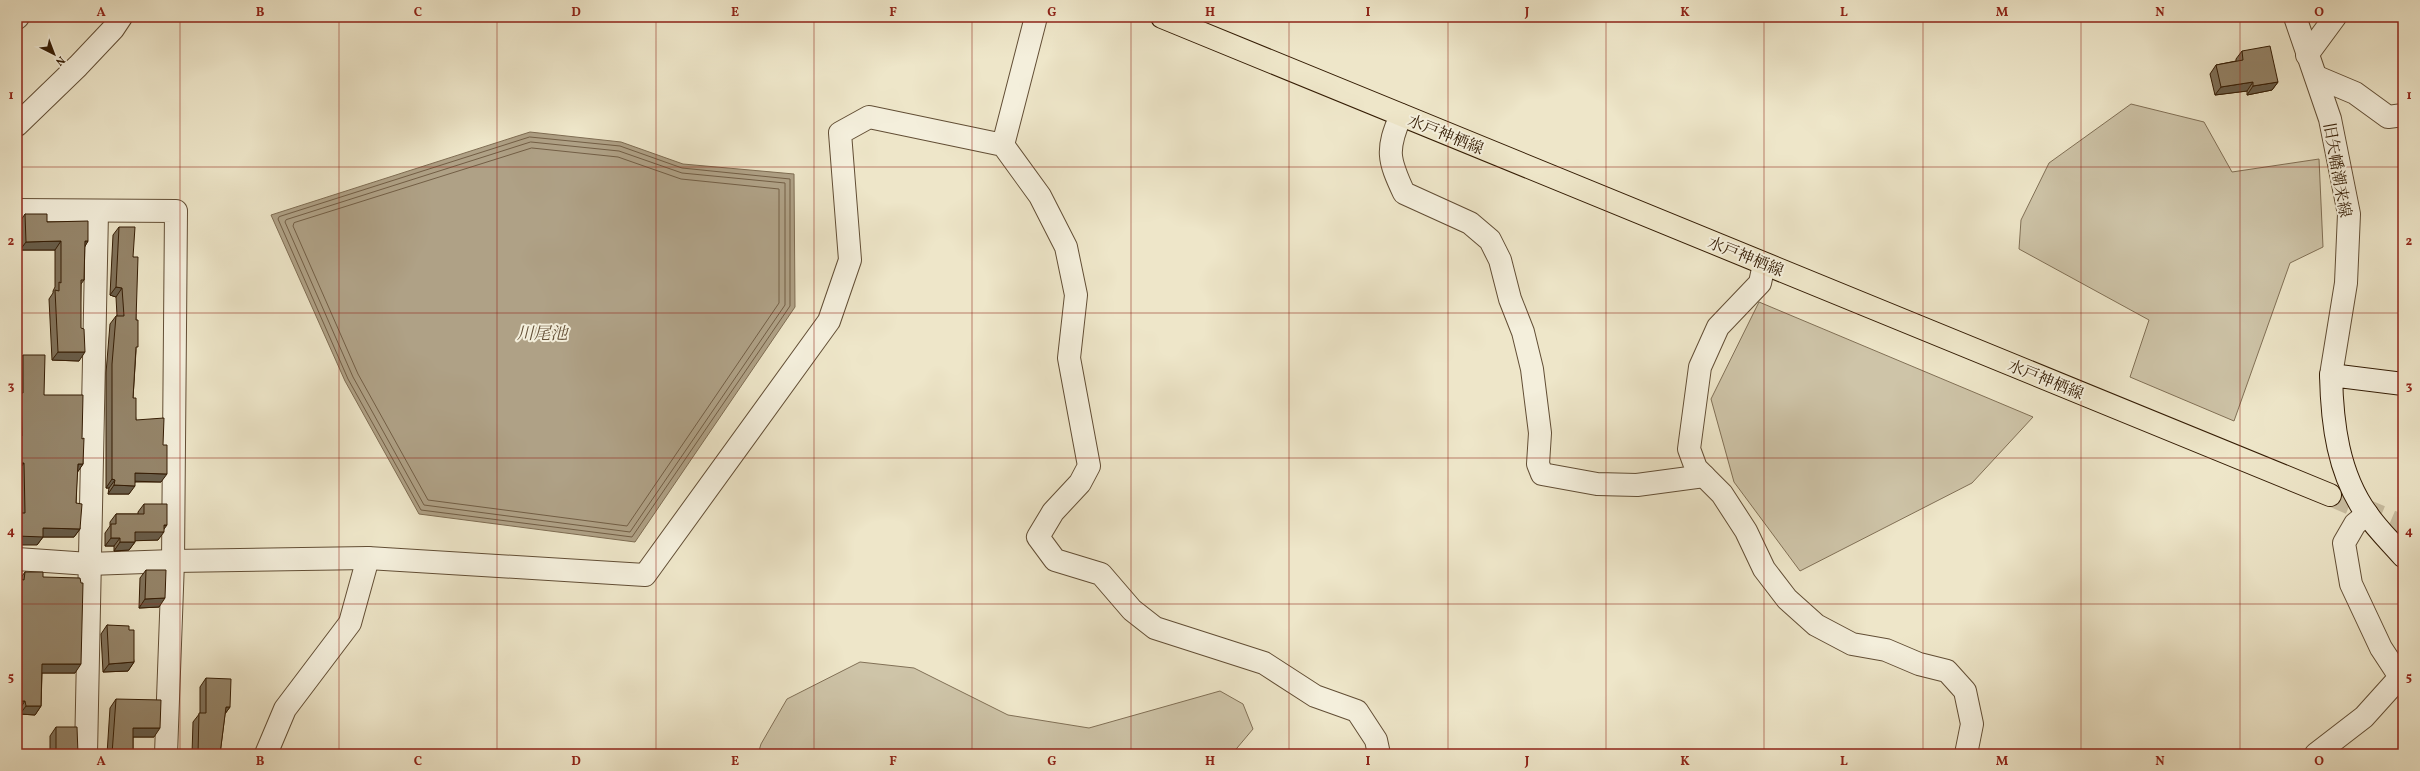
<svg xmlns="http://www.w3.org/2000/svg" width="2420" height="771" viewBox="0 0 2420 771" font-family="Vollkorn,'Noto Serif JP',serif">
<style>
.green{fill:#cec4a8;stroke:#817056}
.water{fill:#afa186;stroke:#7e6c52}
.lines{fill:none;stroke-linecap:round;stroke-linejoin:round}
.shore{stroke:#725e45;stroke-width:1}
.primary-tunnel{stroke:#c9bea2;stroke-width:22;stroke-dasharray:22 11;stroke-linecap:butt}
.minor-casing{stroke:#624e35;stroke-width:24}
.tertiary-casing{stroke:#624e35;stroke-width:24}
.secondary-casing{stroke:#341c04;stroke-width:24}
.primary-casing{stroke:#341c04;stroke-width:24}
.minor{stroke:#f4efdc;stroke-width:22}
.tertiary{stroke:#f4efdc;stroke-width:22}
.secondary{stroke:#f4efdc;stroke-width:22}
.primary{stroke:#eee6c9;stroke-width:22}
.wall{fill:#80725b;stroke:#341c04}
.shaded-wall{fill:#685d4a;stroke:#341c04}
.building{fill:#95856a;stroke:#341c04}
.grid{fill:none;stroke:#8f2418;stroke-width:1;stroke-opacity:0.55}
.labels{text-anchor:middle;stroke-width:4;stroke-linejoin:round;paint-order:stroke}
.street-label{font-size:16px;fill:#341c04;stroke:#f4efdc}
.water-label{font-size:17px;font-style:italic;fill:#655138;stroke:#f4efdc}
.neatline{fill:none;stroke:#8f2418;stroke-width:1.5}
.grid-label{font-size:13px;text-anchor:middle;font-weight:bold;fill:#8f2418}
</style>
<rect width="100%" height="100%" fill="#eee6c9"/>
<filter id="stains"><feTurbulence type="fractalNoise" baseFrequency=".005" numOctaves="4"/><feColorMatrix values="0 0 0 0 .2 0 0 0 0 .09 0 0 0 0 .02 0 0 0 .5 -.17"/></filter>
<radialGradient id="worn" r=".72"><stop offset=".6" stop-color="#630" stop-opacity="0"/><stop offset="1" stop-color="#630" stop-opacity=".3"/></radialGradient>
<g class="green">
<path d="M2131 104 2204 122 2232 172 2319 159 2323 247 2290 263 2234 421 2130 377 2149 320 2019 249 2021 220 2049 163Z"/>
<path d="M1759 302 2033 417 1972 483 1800 571 1734 482 1711 399Z"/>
<path d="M860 662 914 668 1008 715 1089 728 1220 691 1243 704 1253 729 1232 754H758L761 744 787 699Z"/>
</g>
<path class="water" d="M530 132 621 142 683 164 794 174 795 307 635 542 419 514 345 381 271 215Z"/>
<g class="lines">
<g class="shore">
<path d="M530 137 620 146 682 168 790 179V306L632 537 421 510 348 379 278 219 279 217Z"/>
<path d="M531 142 619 151 682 173 785 183V305L630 532 424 505 353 377 285 222 286 220Z"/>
<path d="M532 148 618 157 681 179 779 189V303L627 526 428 500 358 374 293 226 294 223Z"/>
</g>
<path class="primary-tunnel" d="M2330 495 2403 526"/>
<g class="minor-casing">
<g id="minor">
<path d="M2295 17 2330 119 2349 214 2346 283 2331 375"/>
<path d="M17 18 18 17"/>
<path d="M2307 55 2335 17"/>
<path d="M2317 77 2355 93 2388 117 2403 115"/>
<path d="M1401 115C1386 150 1388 159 1404 193L1470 223 1490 240 1500 260 1510 299 1523 332 1532 369 1540 433 1538 464 1542 474 1597 484 1637 485 1704 476"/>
<path d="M1003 145 1036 17"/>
<path d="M17 210 176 211 173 561 166 754"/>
<path d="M1764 264 1760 283 1718 327 1700 367 1689 449 1696 468 1722 494 1746 531 1764 569 1787 599 1816 625 1852 644 1886 650 1919 664 1947 671 1965 691 1972 724 1966 754"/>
<path d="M2367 514 2355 524 2344 543 2351 584 2381 648 2400 677 2403 678"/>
<path d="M17 559 89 564 173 561 368 558 645 575 829 321 850 260 840 133 869 117 1003 145 1040 196 1066 247 1076 295 1069 358 1089 466 1080 483 1053 512 1038 537 1055 560 1101 574 1132 610 1155 628 1264 663 1315 696 1357 711 1376 740 1379 754"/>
<path d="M86 754 97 212"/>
<path d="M266 754 285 709 350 623 368 558"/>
<path d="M2316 754 2364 717 2400 677"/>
</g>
</g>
<g class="tertiary-casing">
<path id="tertiary" d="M17 125 78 66 113 29 121 17"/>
</g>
<g class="secondary-casing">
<path id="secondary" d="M2403 384 2331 375C2332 423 2338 474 2367 514 2377 529 2391 542 2403 556"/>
</g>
<g class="primary-casing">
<path id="primary" d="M1162 17 2330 495"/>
</g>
<use href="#minor" class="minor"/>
<use href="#tertiary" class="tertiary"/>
<use href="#secondary" class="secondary"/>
<use href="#primary" class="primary"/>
</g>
<g class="wall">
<path d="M2242 51 2278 82 2272 90 2247 95V91L2215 95 2210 74 2216 65 2236 61V59Z"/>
<path d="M25 214 47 222 88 241 84 247V280L81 284 79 361 52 360 49 299 53 293V291L55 287V250H20L19 223Z"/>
<path d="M119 227 133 257 136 320V351L133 398 136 420 161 482H135L129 494H108L109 488H106V373L110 324 116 316H117L116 297 110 295 113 235Z"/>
<path d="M23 355 44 395 82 439 83 464 77 472 76 503 80 529 74 537H43L37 545 19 513 18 471H17V364Z"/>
<path d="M144 504 167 525 164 528 158 540H135V542L129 550 114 551V546H105V533L110 526V522L116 514H138V512Z"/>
<path d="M146 570 159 607 139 608 140 578Z"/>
<path d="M25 572 43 577 75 673H42L41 706 35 715 20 714 19 710H17V583Z"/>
<path d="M107 625 129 630 134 662 128 671 103 672 101 634Z"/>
<path d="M206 678 230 707 225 714 220 754H192L193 722 200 713V687Z"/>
<path d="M116 699 154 737H133V754H107L110 708Z"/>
<path d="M56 727 78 754H50V736Z"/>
</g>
<g class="shaded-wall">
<path d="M2253 82 2247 91 2215 95 2221 87Z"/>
<path d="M2278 82 2272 90 2247 95 2253 86Z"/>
<path d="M61 241 55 250H20L26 242Z"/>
<path d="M85 241H88L83 250Z"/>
<path d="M116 287 122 288 116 297 110 295Z"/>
<path d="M58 352H85L79 361 52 360Z"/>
<path d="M17 463H24L18 471H17Z"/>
<path d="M78 464H83L77 473Z"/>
<path d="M135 473 167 474 161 482 129 481Z"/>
<path d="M112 479 115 480 109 488H106Z"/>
<path d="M114 485 135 486 129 494H108Z"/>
<path d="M167 525 162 532H164L158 540 129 541 135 532Z"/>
<path d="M43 528 80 529 74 537H43L37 545H17V536Z"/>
<path d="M111 538H120L114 546H105Z"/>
<path d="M120 542H135L129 550 114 551Z"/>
<path d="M165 598 159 607 139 608 145 599Z"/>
<path d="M134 662 128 671 103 672 109 664Z"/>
<path d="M42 664H81L75 673H36Z"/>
<path d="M18 701H25L19 710H17V702Z"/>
<path d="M26 706H41L35 715 20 714Z"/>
<path d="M226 707H230L224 715Z"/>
<path d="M133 728H160L154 737H127Z"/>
</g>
<g class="building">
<path d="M2270 46 2278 82 2253 86V82L2221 87 2216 65 2243 60 2242 51Z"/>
<path d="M25 214H47V222L88 221V241H85L84 280H81V328L84 329 85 352H58L55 290 59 291V282L61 283V241L26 242Z"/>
<path d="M119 227H135L133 257H138L136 320H138V347H136L133 398H136V420L164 418 163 445H167V474L135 473V486L114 485 115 480 112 479V364L116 316H124L122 288 116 287Z"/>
<path d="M23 355H45L44 395H83L82 439 84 438 83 464H78L76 503 82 504 80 529 43 528V537L17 536V513H25L24 463H18L17 437 22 436 21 393H23Z"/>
<path d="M144 504H167V525H164V532H135V542H120V538H111V524H116V514H144Z"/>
<path d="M146 570H166L165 598 145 599Z"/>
<path d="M25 572H43V577L80 578 81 583H83L81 664H42L41 706H26L25 701H18L19 618H17V615L20 579 24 580Z"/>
<path d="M107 625 129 626V630H134V662L109 664Z"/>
<path d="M206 678 231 679 230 707H226L220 754H198L199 713H206Z"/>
<path d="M116 699 161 700 160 728H133V754H112Z"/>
<path d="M56 727H77L78 754H56Z"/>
</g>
<path class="grid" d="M180 17V754M339 17V754M497 17V754M656 17V754M814 17V754M972 17V754M1131 17V754M1289 17V754M1448 17V754M1606 17V754M1764 17V754M1923 17V754M2081 17V754M2240 17V754M17 167H2403M17 313H2403M17 458H2403M17 604H2403"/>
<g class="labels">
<g class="street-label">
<text transform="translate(1446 134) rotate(22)" y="6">水戸神栖線</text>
<text transform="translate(2338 170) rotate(80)" y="6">旧矢幡潮来線</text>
<text transform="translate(1746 256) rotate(22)" y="6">水戸神栖線</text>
<text transform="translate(2046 379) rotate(22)" y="6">水戸神栖線</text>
</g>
<g class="water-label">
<text x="542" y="339">川尾池</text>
</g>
</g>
<rect width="2420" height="771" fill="none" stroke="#eee6c9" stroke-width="44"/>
<g transform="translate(54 54) rotate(138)" stroke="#f4efdc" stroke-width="3" paint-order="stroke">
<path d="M0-3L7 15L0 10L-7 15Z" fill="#341c04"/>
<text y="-6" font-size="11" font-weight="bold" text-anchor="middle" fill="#341c04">N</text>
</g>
<rect x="22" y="22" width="2376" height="727" class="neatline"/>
<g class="grid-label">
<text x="101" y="16">A</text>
<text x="260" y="16">B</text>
<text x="418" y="16">C</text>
<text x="576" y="16">D</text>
<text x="735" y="16">E</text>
<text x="893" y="16">F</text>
<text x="1052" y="16">G</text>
<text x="1210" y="16">H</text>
<text x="1368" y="16">I</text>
<text x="1527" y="16">J</text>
<text x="1685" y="16">K</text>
<text x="1844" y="16">L</text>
<text x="2002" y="16">M</text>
<text x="2160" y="16">N</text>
<text x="2319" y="16">O</text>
<text x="11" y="99">1</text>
<text x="2409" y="99">1</text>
<text x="11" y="245">2</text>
<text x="2409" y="245">2</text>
<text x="11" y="390">3</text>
<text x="2409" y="390">3</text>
<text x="11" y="535">4</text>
<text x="2409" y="535">4</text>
<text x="11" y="681">5</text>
<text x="2409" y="681">5</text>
<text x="101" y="765">A</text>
<text x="260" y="765">B</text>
<text x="418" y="765">C</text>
<text x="576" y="765">D</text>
<text x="735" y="765">E</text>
<text x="893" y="765">F</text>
<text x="1052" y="765">G</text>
<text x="1210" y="765">H</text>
<text x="1368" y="765">I</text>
<text x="1527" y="765">J</text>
<text x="1685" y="765">K</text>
<text x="1844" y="765">L</text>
<text x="2002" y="765">M</text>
<text x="2160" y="765">N</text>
<text x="2319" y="765">O</text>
</g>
<rect width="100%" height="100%" filter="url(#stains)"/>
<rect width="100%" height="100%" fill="url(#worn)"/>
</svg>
